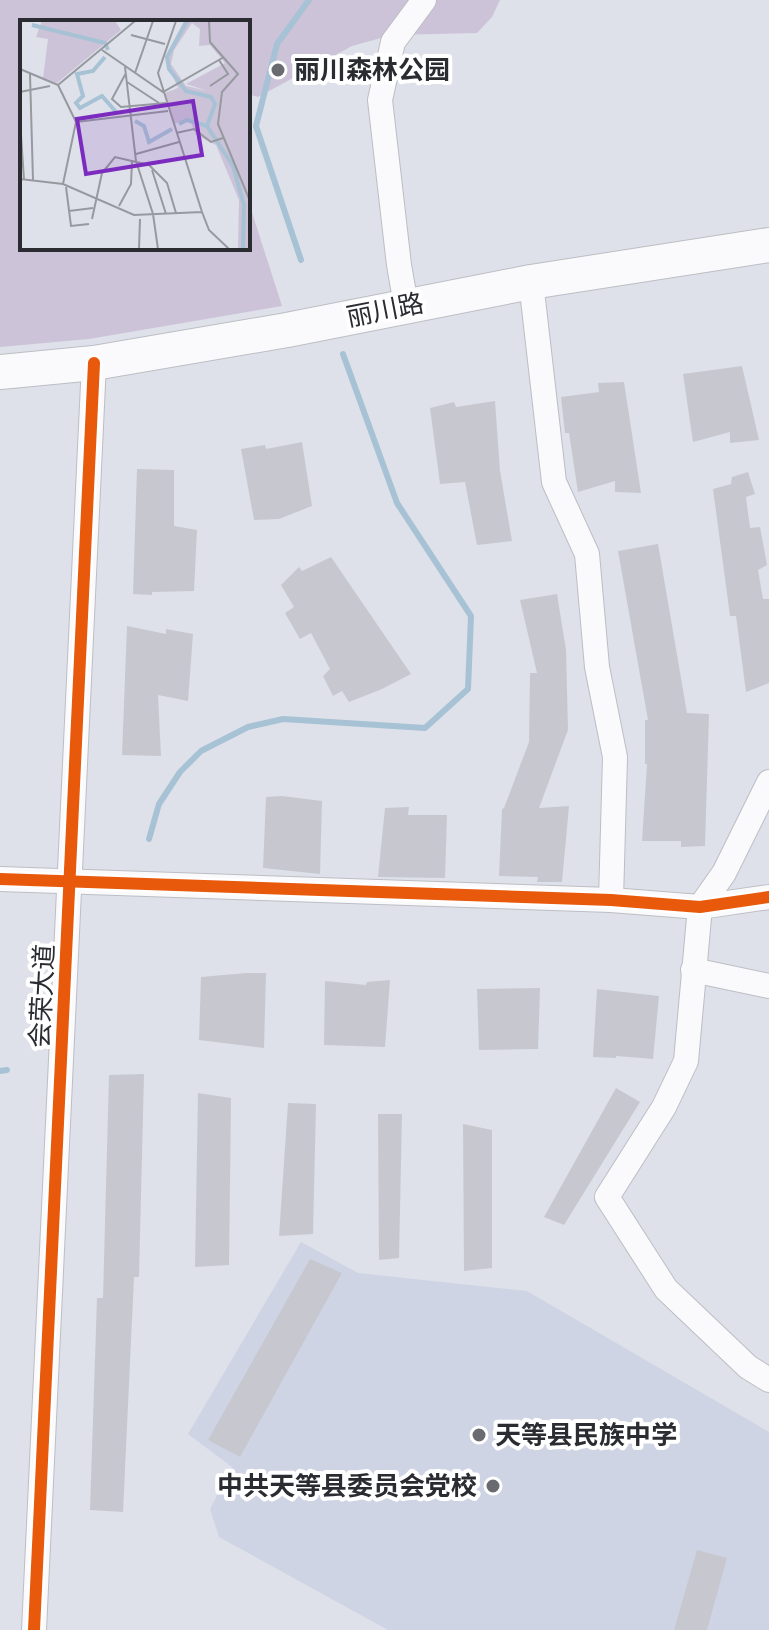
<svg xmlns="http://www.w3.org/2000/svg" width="769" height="1630" viewBox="0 0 769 1630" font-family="Montserrat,'Noto Sans SC',sans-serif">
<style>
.built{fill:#cfd4e4}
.green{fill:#ccc3d8}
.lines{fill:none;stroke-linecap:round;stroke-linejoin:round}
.stream{stroke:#a7c2d4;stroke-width:6}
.building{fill:#c7c8cf}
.minor-casing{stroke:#bcbec4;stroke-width:26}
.secondary-casing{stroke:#bcbec4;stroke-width:36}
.minor{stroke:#fafafc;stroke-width:24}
.secondary{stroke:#fafafc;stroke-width:34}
.cycleway-casing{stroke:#fff;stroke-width:17}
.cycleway{stroke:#e8590c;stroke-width:12}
.poi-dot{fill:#696b71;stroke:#fff;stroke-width:3}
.labels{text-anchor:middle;stroke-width:8;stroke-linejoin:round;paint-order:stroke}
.poi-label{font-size:26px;font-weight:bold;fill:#2a2c31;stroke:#fff;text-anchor:start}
.street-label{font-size:26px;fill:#2a2c31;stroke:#fff}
.inset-river{fill:none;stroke:#a7c2d4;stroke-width:4}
.inset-road{fill:none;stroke:#96999f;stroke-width:2}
.view{fill:#7b2cbf;fill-opacity:0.15;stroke:#7b2cbf;stroke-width:4}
.inset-edge{fill:none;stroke:#2a2c31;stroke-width:4}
</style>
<rect width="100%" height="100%" fill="#dee1e9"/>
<path class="built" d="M301 1242 358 1273 527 1291 769 1432V1630H388L219 1537 210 1509 232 1467 188 1434Z"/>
<path class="green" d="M0 0H500L492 17 477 33 392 35 352 46 258 97 248 94V22H22V248H248V200L282 306 89 339 0 347Z"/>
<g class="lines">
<g class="stream">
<path d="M301 260 256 126 277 44 309 0"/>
<path d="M149 839 159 804 180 772 201 751 248 727 283 719 425 728 468 689 471 616 397 503 343 354"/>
<path d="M0 1071 7 1070"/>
</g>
</g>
<g class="building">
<path d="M742 366 759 440 730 443V432L693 442 683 374Z"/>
<path d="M624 382 641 493 615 492V481L578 492 569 433H565L561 397 599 392 598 383Z"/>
<path d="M495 401 500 471 512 541 477 545 465 482 440 484 430 408 454 402 456 407Z"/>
<path d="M302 442 312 506 279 519 254 520 241 449 265 445 266 449Z"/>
<path d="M137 469 174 470V526L197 530 194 591 152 592V595L133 594Z"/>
<path d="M748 472 755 494 746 497 750 528 760 527 767 565 758 570 763 599H769V683L746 692 736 616H730L713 489 731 484 732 477Z"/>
<path d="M658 544 687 713 709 714 705 846 681 847V841H642L647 764H645V720H648L618 551Z"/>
<path d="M331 557 411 674 382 689 349 702 342 691 333 696 323 676 330 669 311 633 300 639 285 613 294 607 281 585 299 567 302 571Z"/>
<path d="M557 594 566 650 568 730 539 808 569 806 562 882H537L538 877 499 876 502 809 504 808 529 742 530 673H537L520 600Z"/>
<path d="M127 626 166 634V629L193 634 188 701 158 695 161 756 122 755Z"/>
<path d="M282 796 322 801 320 874 263 868 266 797Z"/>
<path d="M409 807 408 815H447L445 878 378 877 385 808Z"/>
<path d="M246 973H266L264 1048 199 1040 201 977Z"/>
<path d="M390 980 385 1047 324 1045 325 981 366 985 367 982Z"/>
<path d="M540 988 538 1049 479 1050 477 989Z"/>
<path d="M597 989 659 996 653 1059 616 1056V1058L593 1057Z"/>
<path d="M144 1074 139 1277H134L123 1512 90 1510 97 1298H103L109 1075Z"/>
<path d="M616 1088 640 1102 564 1225 544 1217Z"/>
<path d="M198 1093 231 1098 229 1265 195 1267Z"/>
<path d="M288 1103 316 1104 313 1234 279 1236Z"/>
<path d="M378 1114H402L399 1258 379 1260Z"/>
<path d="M463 1124 492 1130V1268L464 1271Z"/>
<path d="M310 1259 342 1273 240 1457 208 1440Z"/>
<path d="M697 1550 727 1558 707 1630H674Z"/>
</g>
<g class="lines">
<g class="minor-casing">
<g id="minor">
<path d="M531 282 554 482 587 554 597 667 615 757 611 900"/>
<path d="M406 305 399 265 380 100 393 42 424 0"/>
<path d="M769 782 724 873 700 907 686 1061 664 1107 607 1197 666 1289 748 1367 769 1380"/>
<path d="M0 879 611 900 700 907 769 897"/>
<path d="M693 970 769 986"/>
<path d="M34 1630 94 363"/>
</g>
</g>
<g class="secondary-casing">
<path id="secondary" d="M0 372 94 363 287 330 531 282 769 245"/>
</g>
<use href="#minor" class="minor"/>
<use href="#secondary" class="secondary"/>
<g class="cycleway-casing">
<g id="cycleway">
<path d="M0 879 611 900 700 907 769 897"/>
<path d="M34 1630 94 363"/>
</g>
</g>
<use href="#cycleway" class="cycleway"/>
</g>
<g class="poi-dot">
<circle cx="278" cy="70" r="8"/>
<circle cx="479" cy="1435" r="8"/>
<circle cx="493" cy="1486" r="8"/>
</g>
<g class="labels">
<g class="poi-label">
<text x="294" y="79">丽川森林公园</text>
<text x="495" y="1444">天等县民族中学</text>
<text x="477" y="1495" text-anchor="end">中共天等县委员会党校</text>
</g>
<g class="street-label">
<text transform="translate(385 310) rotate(-11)" y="9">丽川路</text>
<text transform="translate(42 996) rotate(-87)" y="9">会荣大道</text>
</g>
</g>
<g transform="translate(20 20)">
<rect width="230" height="230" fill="#dee1e9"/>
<path d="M22 1H95L101 10 37 63 23 58 28 19 16 17ZM164 1H230V229H218L219 180 196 125 176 115 169 98 154 104 145 73 158 68 145 38ZM172 3 180 9 179 26 190 25 205 43 166 64 188 71 166 66 151 44 154 30Z" fill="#ccc3d8" fill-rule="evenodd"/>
<path class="inset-river" d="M167 1 147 37 149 49 166 71 191 77 195 84 187 106 213 146 224 185 223 229M12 5 85 23 88 30M85 37 73 51 57 54 63 76 56 83 60 88 82 76 97 93M115 101 124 106 129 122 152 109M159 104 167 100 187 106"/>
<path class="inset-road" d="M156 1 138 53 182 192 189 210 209 229M189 1 190 22 218 54 202 72 198 104 230 181M111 15 145 24M82 30 143 72 204 37M105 47 116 141 133 194 138 229M0 49 38 65M106 53 92 79 101 87 146 83M115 53 133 1M10 54 13 160M107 62 139 83M38 65 56 102 43 164M38 65 115 1M190 66 208 54 199 40M0 72 30 66M0 100 4 160M56 102 148 91M156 113 174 109 191 122 203 118M116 134 159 122M132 150 146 194M0 159 43 164 114 195 182 192M46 167 51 206 69 204M99 186 111 164 112 141M49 191 73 188M72 199 82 153 95 137 129 145 147 163 156 193M119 229 120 199"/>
<path class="view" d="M173 81 182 135 66 154 57 99Z"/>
<rect width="230" height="230" class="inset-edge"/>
</g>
</svg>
